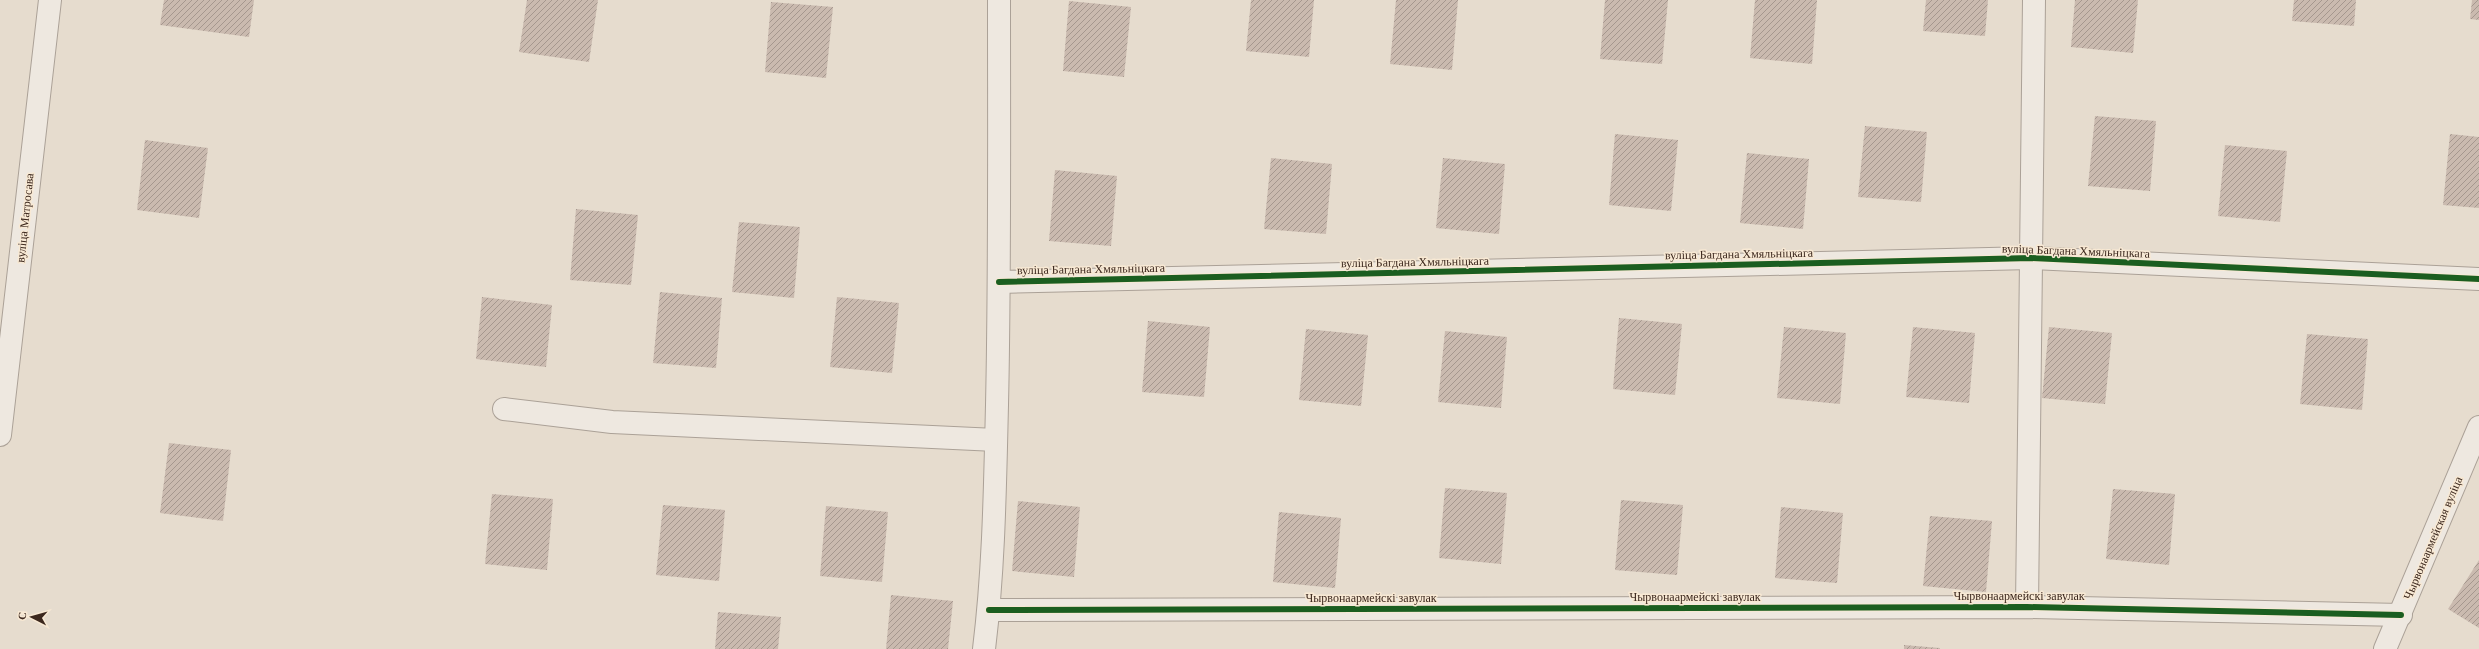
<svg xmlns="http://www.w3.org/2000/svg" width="2479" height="649" viewBox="0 0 2479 649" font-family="Georgia,serif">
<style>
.building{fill:url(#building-hatch)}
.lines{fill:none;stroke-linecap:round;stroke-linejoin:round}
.minor-casing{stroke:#aba197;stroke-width:24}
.minor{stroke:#eee8e0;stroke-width:22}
.cycleway-casing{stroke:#f8e9d4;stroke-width:8}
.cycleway{stroke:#1b5e20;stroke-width:6}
.labels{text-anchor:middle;stroke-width:3;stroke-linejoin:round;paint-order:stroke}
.street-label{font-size:12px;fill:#3c281e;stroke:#f8e9d4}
</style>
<defs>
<pattern id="building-hatch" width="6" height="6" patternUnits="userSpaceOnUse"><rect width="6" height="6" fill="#cabaaf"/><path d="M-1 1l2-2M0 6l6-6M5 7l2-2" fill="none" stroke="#a5978e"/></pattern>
</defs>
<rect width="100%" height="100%" fill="#e6dcce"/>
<g class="building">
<path d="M164 0H254L249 37 160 25Z"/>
<path d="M527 0H598L589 62 519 52Z"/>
<path d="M1251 0H1314L1309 57 1246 51Z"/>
<path d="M1396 0H1458L1452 70 1390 64Z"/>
<path d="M1605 0H1668L1662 64 1600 59Z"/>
<path d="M1755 0H1817L1812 64 1750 58Z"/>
<path d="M1926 0H1988L1985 36 1923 31Z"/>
<path d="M2075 0H2138L2133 53 2071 47Z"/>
<path d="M2294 0H2356L2354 26 2292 21Z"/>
<path d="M2472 0H2479V20L2470 19Z"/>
<path d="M1069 1 1131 7 1124 77 1063 71Z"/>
<path d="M771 2 833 7 826 78 765 72Z"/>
<path d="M2095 116 2156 121 2150 191 2088 186Z"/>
<path d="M1865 126 1927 132 1921 202 1858 197Z"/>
<path d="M1615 134 1678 140 1671 211 1609 205Z"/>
<path d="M2450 134 2479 137V208L2443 205Z"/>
<path d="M145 140 208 148 199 218 137 210Z"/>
<path d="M2225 145 2287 151 2280 222 2218 216Z"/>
<path d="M1747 153 1809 159 1803 229 1740 223Z"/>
<path d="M1271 158 1332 164 1326 234 1264 229Z"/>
<path d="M1443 158 1505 164 1499 234 1436 228Z"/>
<path d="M1055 170 1117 176 1111 246 1049 241Z"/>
<path d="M576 209 638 215 631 285 570 280Z"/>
<path d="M739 222 800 227 794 298 732 292Z"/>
<path d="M660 292 722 298 716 368 653 363Z"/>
<path d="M482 297 552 305 546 367 476 359Z"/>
<path d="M837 297 899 303 892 373 830 367Z"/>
<path d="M1619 318 1682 324 1675 395 1613 389Z"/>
<path d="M1148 321 1210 327 1204 397 1142 392Z"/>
<path d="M1784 327 1846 333 1840 404 1777 398Z"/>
<path d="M1913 327 1975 333 1969 403 1906 397Z"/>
<path d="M2049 327 2112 333 2105 404 2042 398Z"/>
<path d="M1306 329 1368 335 1361 406 1299 400Z"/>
<path d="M1445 331 1507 337 1501 408 1438 402Z"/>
<path d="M2307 334 2368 339 2362 410 2300 404Z"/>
<path d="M169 443 231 450 223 521 160 513Z"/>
<path d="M1445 488 1507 493 1501 564 1439 558Z"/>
<path d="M2113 489 2175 494 2169 565 2106 559Z"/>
<path d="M492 494 553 499 547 570 485 564Z"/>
<path d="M1621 500 1683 505 1677 575 1615 570Z"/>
<path d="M1018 501 1080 507 1074 577 1012 571Z"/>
<path d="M663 505 725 510 719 581 656 575Z"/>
<path d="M826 506 888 512 882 582 820 576Z"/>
<path d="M1781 507 1843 513 1837 583 1775 578Z"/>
<path d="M1279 512 1341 518 1335 588 1273 582Z"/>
<path d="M1930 516 1992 521 1986 592 1923 586Z"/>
<path d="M2479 560V628L2448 609Z"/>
<path d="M891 595 953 601 948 649H886Z"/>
<path d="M718 612 781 617 778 649H715Z"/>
<path d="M1904 645 1940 648V649H1904Z"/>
</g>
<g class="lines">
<g class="minor-casing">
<g id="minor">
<path d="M999 282 2031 258 2479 279"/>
<path d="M504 409 612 422 996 440"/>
<path d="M0 435 50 0"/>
<path d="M2027 607 2034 0"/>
<path d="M989 610 2027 607 2401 615"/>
<path d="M984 649C994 568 995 486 997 405 1000 270 999 135 999 0"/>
<path d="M2385 649 2479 427"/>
</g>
</g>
<use href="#minor" class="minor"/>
<g class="cycleway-casing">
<g id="cycleway">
<path d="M999 282 2031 258 2479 279"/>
<path d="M989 610 2027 607 2401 615"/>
</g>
</g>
<use href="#cycleway" class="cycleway"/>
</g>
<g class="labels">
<g class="street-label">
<text transform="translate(25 218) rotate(-84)" y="4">вуліца Матросава</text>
<text transform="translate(2076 251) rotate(2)" y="4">вуліца Багдана Хмяльніцкага</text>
<text transform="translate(1739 254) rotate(-1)" y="4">вуліца Багдана Хмяльніцкага</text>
<text transform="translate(1415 262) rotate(-1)" y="4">вуліца Багдана Хмяльніцкага</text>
<text transform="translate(1091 269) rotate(-1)" y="4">вуліца Багдана Хмяльніцкага</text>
<text transform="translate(2433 538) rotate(-67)" y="4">Чырвонаармейская вуліца</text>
<text x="2019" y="600">Чырвонаармейскі завулак</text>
<text x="1695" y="601">Чырвонаармейскі завулак</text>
<text x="1371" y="602">Чырвонаармейскі завулак</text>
</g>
</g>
<g transform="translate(32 617) rotate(276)" stroke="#f8e9d4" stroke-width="3" paint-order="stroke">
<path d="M0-3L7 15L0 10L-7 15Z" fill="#3c281e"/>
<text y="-6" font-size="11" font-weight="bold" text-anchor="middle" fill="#3c281e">С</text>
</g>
</svg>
